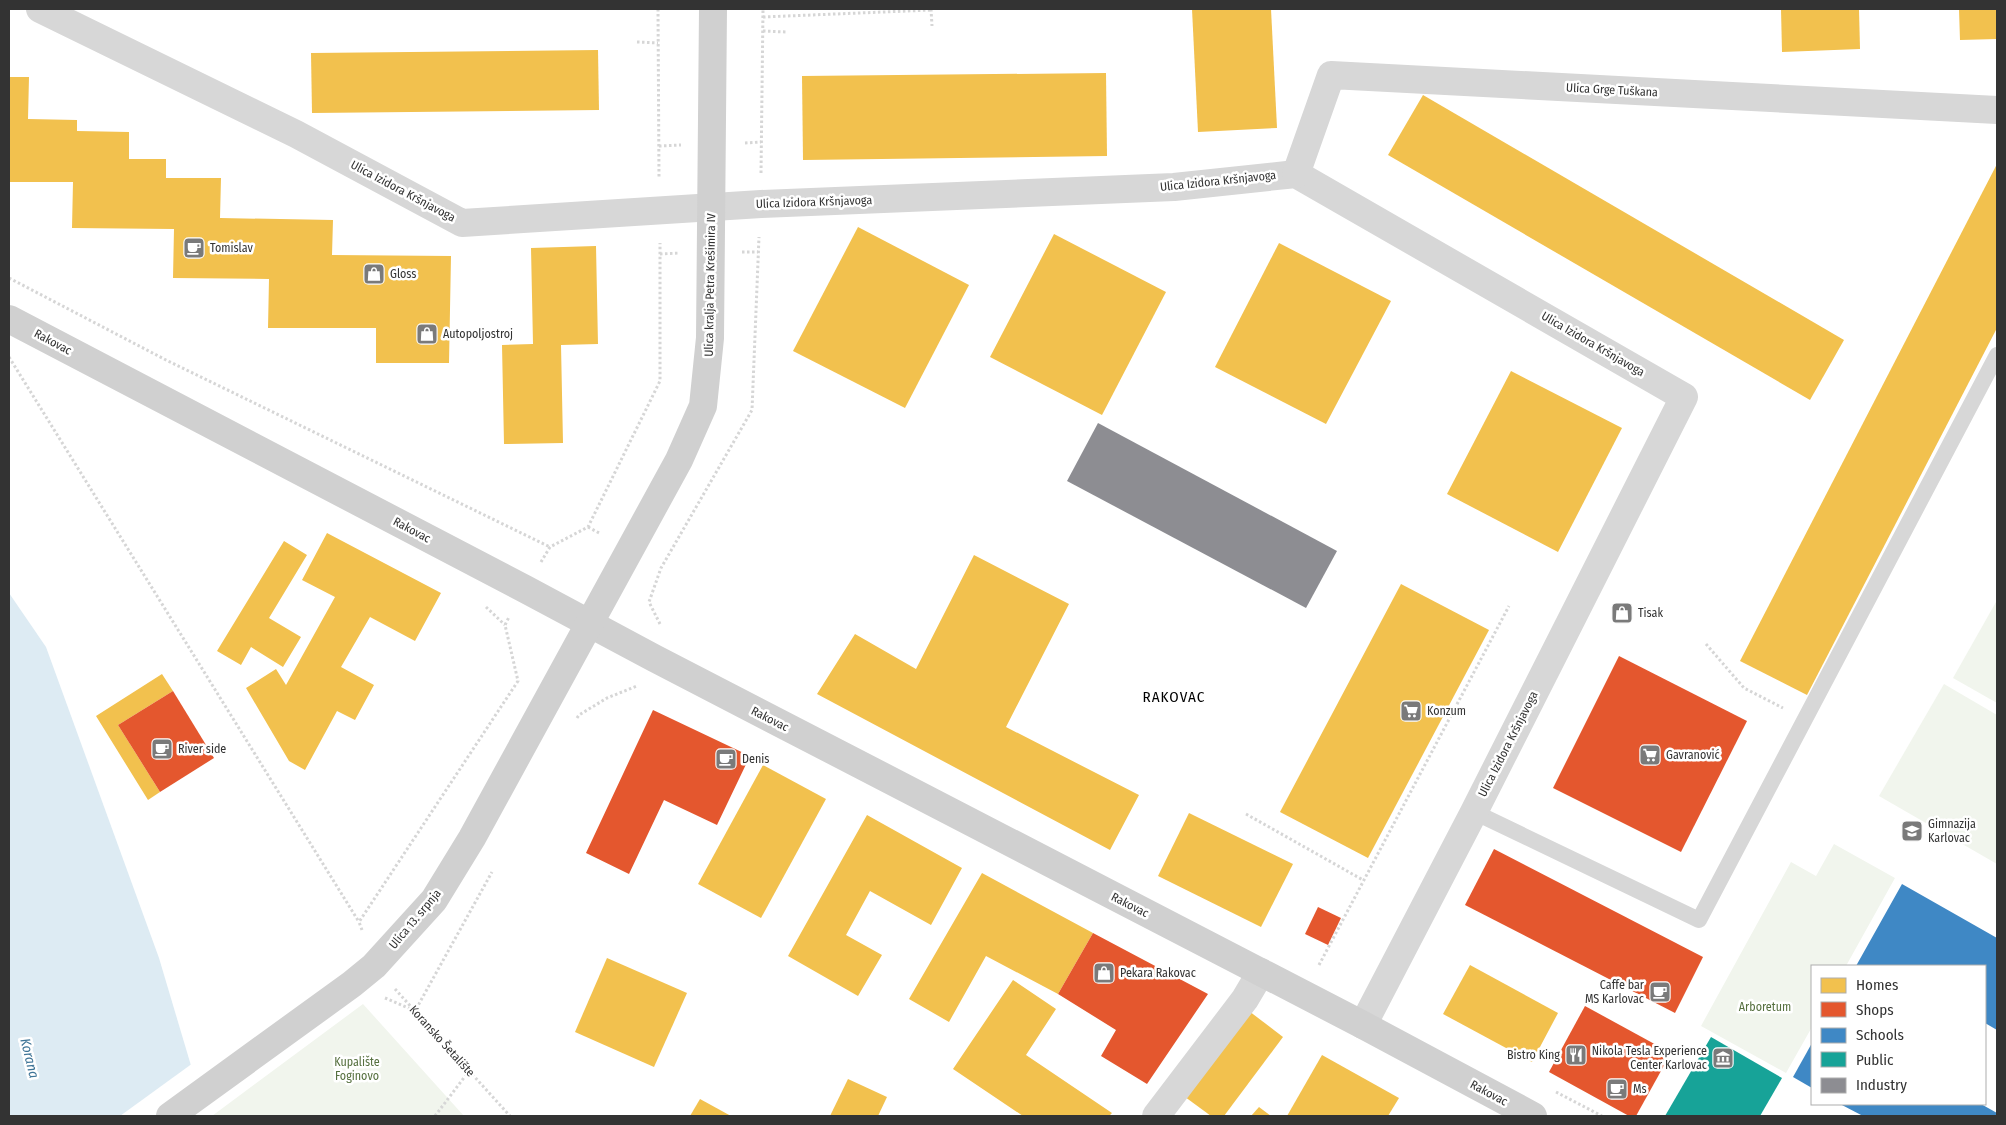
<svg xmlns="http://www.w3.org/2000/svg" width="2006" height="1125" viewBox="0 0 2006 1125" font-family="'Fira Sans Condensed',sans-serif">
<style>
.green{fill:#f1f5ed}
.water{fill:#ddebf3}
.pier{fill:#fff}
.homes{fill:#f2c14e}
.shops{fill:#e4572e}
.schools{fill:#3f88c5}
.public{fill:#17a398}
.industry{fill:#8d8d92}
.lines{fill:none;stroke-linecap:round;stroke-linejoin:round}
.path{stroke:#d6d6d6;stroke-width:3;stroke-dasharray:2.5 2.5;stroke-linecap:butt}
.lane{stroke:#d7d7d7;stroke-width:16}
.street{stroke:#d7d7d7;stroke-width:28}
.secondary{stroke:#d0d0d0;stroke-width:28}
.labels{text-anchor:middle;stroke-width:5;stroke-linejoin:round;paint-order:stroke}
.street-label{font-size:12px;fill:#333;stroke:#fff}
.poi-label{font-size:12px;fill:#333;stroke:#fff;text-anchor:start}
.park-label{font-size:12px;fill:#56703f;stroke:#fff}
.water-label{font-size:14px;font-style:italic;fill:#3f7597;stroke:#fff}
.quarter-label{font-size:15px;letter-spacing:1px;fill:#000;stroke:#fff}
</style>
<rect width="100%" height="100%" fill="#fff"/>
<g class="green">
<path d="M1996 602 1997 603V703L1953 678Z"/>
<path d="M1944 684 1997 715V864L1879 796Z"/>
<path d="M1834 844 1895 878 1846 966H1812V1027L1786 1073 1701 1026 1791 862 1816 876Z"/>
<path d="M363 1004 464 1116H212Z"/>
</g>
<path class="water" d="M9 593 46 647 159 958 206 1116H9Z"/>
<path class="pier" d="M193 1063 208 1116H120Z"/>
<g class="homes">
<path d="M1192 9H1271L1277 128 1198 132Z"/>
<path d="M1781 9H1859L1860 49 1782 52Z"/>
<path d="M1959 9H1997V39L1960 40Z"/>
<path d="M598 50 599 110 312 113 311 53Z"/>
<path d="M1106 73 1107 156 803 160 802 76Z"/>
<path d="M9 77H29L28 119 77 120V131L129 132V159H166V178H221L220 218 333 220 332 255 451 256 449 363H376V328H268L269 279 173 278 174 229 72 228 73 182H9Z"/>
<path d="M1423 95 1844 340 1810 400 1388 155Z"/>
<path d="M1997 164V328L1807 695 1740 661Z"/>
<path d="M858 227 969 285 905 408 793 351Z"/>
<path d="M1054 234 1166 292 1102 415 990 357Z"/>
<path d="M1279 243 1391 301 1326 424 1215 367Z"/>
<path d="M596 246 598 344 561 345 563 443 504 444 502 345 533 344 531 248Z"/>
<path d="M1511 371 1622 428 1558 552 1447 494Z"/>
<path d="M327 533 441 593 415 641 370 617 341 667 374 685 355 720 337 711 305 770 289 761 246 688 276 669 286 685 335 597 302 580Z"/>
<path d="M284 541 307 555 269 618 301 637 283 667 251 647 241 665 217 651Z"/>
<path d="M974 555 1069 604 1006 727 1139 795 1110 850 817 694 855 634 916 669Z"/>
<path d="M1401 584 1489 630 1368 858 1280 812Z"/>
<path d="M162 674 173 691 118 725 160 792 148 800 96 716Z"/>
<path d="M763 765 826 799 761 918 698 884Z"/>
<path d="M1189 813 1293 864 1261 927 1158 876Z"/>
<path d="M867 815 962 868 931 925 870 891 846 935 882 955 858 996 788 956Z"/>
<path d="M982 873 1093 933 1058 994 986 956 949 1022 909 999Z"/>
<path d="M607 958 687 993 654 1067 575 1032Z"/>
<path d="M1470 965 1558 1013 1532 1062 1443 1014Z"/>
<path d="M1013 980 1056 1009 1026 1055 1112 1113 1109 1116H1023L953 1069Z"/>
<path d="M1245 1008 1283 1037 1224 1116H1211L1181 1094Z"/>
<path d="M1322 1055 1399 1098 1388 1116H1287Z"/>
<path d="M848 1079 887 1097 878 1116H830Z"/>
<path d="M700 1099 731 1116H690Z"/>
<path d="M1259 1107 1271 1116H1251Z"/>
</g>
<g class="shops">
<path d="M1619 656 1747 721 1681 852 1553 788Z"/>
<path d="M173 691 214 758 160 792 118 725Z"/>
<path d="M653 710 750 756 717 825 664 800 629 874 586 853Z"/>
<path d="M1494 849 1703 957 1675 1013 1465 905Z"/>
<path d="M1318 907 1341 918 1328 945 1305 934Z"/>
<path d="M1093 933 1208 994 1147 1084 1101 1056 1116 1030 1058 994Z"/>
<path d="M1585 1006 1671 1053 1636 1116H1629L1549 1072Z"/>
</g>
<g class="schools">
<path d="M1902 884 1997 938V1030L1985 1023V966H1856Z"/>
<path d="M1812 1043V1088L1793 1077Z"/>
<path d="M1840 1104H1981L1997 1113V1116H1863Z"/>
</g>
<path class="public" d="M1711 1037 1782 1078 1760 1116H1665Z"/>
<path class="industry" d="M1098 423 1337 551 1306 608 1067 481Z"/>
<g class="lines">
<g class="path">
<path d="M658 9 659 179"/>
<path d="M931 9 932 26"/>
<path d="M763 17 931 10"/>
<path d="M763 31 786 32"/>
<path d="M637 42 658 43"/>
<path d="M745 143 761 142"/>
<path d="M659 146 681 145"/>
<path d="M761 173 763 9"/>
<path d="M742 252H758"/>
<path d="M660 254 680 253"/>
<path d="M9 278 166 360 550 547"/>
<path d="M9 357 359 922"/>
<path d="M588 527 601 534"/>
<path d="M541 562 550 547 588 527 660 381V243"/>
<path d="M486 607 505 625"/>
<path d="M660 624 649 602 661 568 752 410 759 237"/>
<path d="M1706 644 1744 688 1783 708"/>
<path d="M577 718 579 715 607 698 637 686"/>
<path d="M1246 814 1363 880"/>
<path d="M362 930 359 922 518 681 505 625 509 617"/>
<path d="M1319 965 1509 606"/>
<path d="M395 989 510 1116"/>
<path d="M385 998 415 1011 492 872"/>
<path d="M1556 1092 1602 1116"/>
<path d="M435 1116 469 1071"/>
</g>
<path class="lane" d="M1474 812 1699 920 1997 355"/>
<g class="street">
<path d="M40 9 296 134 462 223 761 204 1174 187 1296 174 1684 397 1474 812 1363 1025"/>
<path d="M1296 174 1331 75 1997 110"/>
<path d="M1156 1116 1245 999 1261 972"/>
</g>
<g class="secondary">
<path d="M9 319 525 589 654 658 1363 1025 1533 1116"/>
<path d="M170 1116 352 984 374 966 434 900 472 838 679 460 703 406 710 338 713 9"/>
</g>
</g>
<defs>
<g id="cafe-square" transform="scale(1.125)"><rect x="-9" y="-9" width="18" height="18" rx="4" fill="#7a7a7a" stroke="#fff"/><path d="M-5.5-4.5H6V0H3Q3 3.5 0 3.5H-2.5Q-5.5 3.5-5.5 0ZM3-3.2v2h1.7v-2ZM-6 4.5H4V6H-6Z" fill="#fff"/></g>
<g id="shop-square" transform="scale(1.125)"><rect x="-9" y="-9" width="18" height="18" rx="4" fill="#7a7a7a" stroke="#fff"/><path d="M-5-2.5h2.3a2.7 3.5 0 0 1 5.4 0H5L5.5 6h-11ZM-1.5-2.5h3a1.5 2.3 0 0 0-3 0Z" fill="#fff"/></g>
<g id="supermarket-square" transform="scale(1.125)"><rect x="-9" y="-9" width="18" height="18" rx="4" fill="#7a7a7a" stroke="#fff"/><path d="M-6-5.5h2.5l.6 2H6L4.5 2H-2.5L-4.4-4H-6ZM-1.5 3.2a1.3 1.3 0 1 0 .1 0ZM3 3.2a1.3 1.3 0 1 0 .1 0Z" fill="#fff"/></g>
<g id="school-square" transform="scale(1.125)"><rect x="-9" y="-9" width="18" height="18" rx="4" fill="#7a7a7a" stroke="#fff"/><path d="M0-5L7-2L0 1L-7-2ZM-4 1L0 2.5L4 1V4Q0 6-4 4Z" fill="#fff"/></g>
<g id="restaurant-square" transform="scale(1.125)"><rect x="-9" y="-9" width="18" height="18" rx="4" fill="#7a7a7a" stroke="#fff"/><path d="M-5-6h1v4h1v-4h1v4h1v-4h1v5L-1.5 .5V6h-2V.5L-5-1ZM5-6V6H3V1.5H1.5Q1.5-4 5-6Z" fill="#fff"/></g>
<g id="museum-square" transform="scale(1.125)"><rect x="-9" y="-9" width="18" height="18" rx="4" fill="#7a7a7a" stroke="#fff"/><path d="M0-6L6-3V-2H-6V-3ZM-5-1h2V3h-2ZM-1-1h2V3h-2ZM3-1h2V3H3ZM-6 4H6V6H-6Z" fill="#fff"/></g>
</defs>
<g fill-rule="evenodd">
<use href="#cafe-square" x="194" y="248"/>
<use href="#shop-square" x="374" y="274"/>
<use href="#shop-square" x="427" y="334"/>
<use href="#shop-square" x="1622" y="613"/>
<use href="#supermarket-square" x="1411" y="711"/>
<use href="#cafe-square" x="162" y="749"/>
<use href="#supermarket-square" x="1650" y="755"/>
<use href="#cafe-square" x="726" y="759"/>
<use href="#school-square" x="1912" y="831"/>
<use href="#shop-square" x="1104" y="973"/>
<use href="#cafe-square" x="1660" y="992"/>
<use href="#restaurant-square" x="1576" y="1055"/>
<use href="#museum-square" x="1723" y="1058"/>
<use href="#cafe-square" x="1617" y="1089"/>
</g>
<g class="labels">
<g class="street-label">
<text transform="translate(1612 90) rotate(3)" y="4">Ulica Grge Tuškana</text>
<text transform="translate(1218 181) rotate(-6)" y="4">Ulica Izidora Kršnjavoga</text>
<text transform="translate(403 191) rotate(28)" y="4">Ulica Izidora Kršnjavoga</text>
<text transform="translate(814 202) rotate(-2)" y="4">Ulica Izidora Kršnjavoga</text>
<text transform="translate(710 285) rotate(-89)" y="4">Ulica kralja Petra Krešimira IV</text>
<text transform="translate(53 342) rotate(28)" y="4">Rakovac</text>
<text transform="translate(1593 344) rotate(30)" y="4">Ulica Izidora Kršnjavoga</text>
<text transform="translate(412 530) rotate(28)" y="4">Rakovac</text>
<text transform="translate(770 719) rotate(27)" y="4">Rakovac</text>
<text transform="translate(1508 744) rotate(-63)" y="4">Ulica Izidora Kršnjavoga</text>
<text transform="translate(1130 905) rotate(27)" y="4">Rakovac</text>
<text transform="translate(415 919) rotate(-50)" y="4">Ulica 13. srpnja</text>
<text transform="translate(442 1041) rotate(48)" y="4">Koransko Šetalište</text>
<text transform="translate(1489 1093) rotate(28)" y="4">Rakovac</text>
</g>
<g class="poi-label">
<text x="210" y="252">Tomislav</text>
<text x="390" y="278">Gloss</text>
<text x="443" y="338">Autopoljostroj</text>
<text x="1638" y="617">Tisak</text>
<text x="1427" y="715">Konzum</text>
<text x="178" y="753">River side</text>
<text x="1666" y="759">Gavranović</text>
<text x="742" y="763">Denis</text>
<text x="1928" y="828">Gimnazija<tspan x="1928" dy="14">Karlovac</tspan></text>
<text x="1120" y="977">Pekara Rakovac</text>
<text x="1644" y="989" text-anchor="end">Caffe bar<tspan x="1644" dy="14">MS Karlovac</tspan></text>
<text x="1707" y="1055" text-anchor="end">Nikola Tesla Experience<tspan x="1707" dy="14">Center Karlovac</tspan></text>
<text x="1560" y="1059" text-anchor="end">Bistro King</text>
<text x="1633" y="1093">Ms</text>
</g>
<g class="park-label">
<text x="1765" y="1011">Arboretum</text>
<text x="357" y="1066">Kupalište<tspan x="357" dy="14">Foginovo</tspan></text>
</g>
<g class="water-label">
<text transform="translate(30 1058) rotate(76)" y="5">Korana</text>
</g>
<g class="quarter-label">
<text x="1174" y="702">RAKOVAC</text>
</g>
</g>
<rect width="2006" height="1125" fill="none" stroke="#333333" stroke-width="20"/>
<rect x="1811" y="965" width="175" height="140" fill="#ffffff" stroke="#adadad"/>
<rect x="1821" y="978" width="25" height="15" fill="#f2c14e" stroke="#adadad"/>
<text x="1856" y="990" font-size="15" fill="#333333">Homes</text>
<rect x="1821" y="1002" width="25" height="15" fill="#e4572e" stroke="#adadad"/>
<text x="1856" y="1015" font-size="15" fill="#333333">Shops</text>
<rect x="1821" y="1028" width="25" height="15" fill="#3f88c5" stroke="#adadad"/>
<text x="1856" y="1040" font-size="15" fill="#333333">Schools</text>
<rect x="1821" y="1052" width="25" height="15" fill="#17a398" stroke="#adadad"/>
<text x="1856" y="1065" font-size="15" fill="#333333">Public</text>
<rect x="1821" y="1078" width="25" height="15" fill="#8d8d92" stroke="#adadad"/>
<text x="1856" y="1090" font-size="15" fill="#333333">Industry</text>
</svg>
